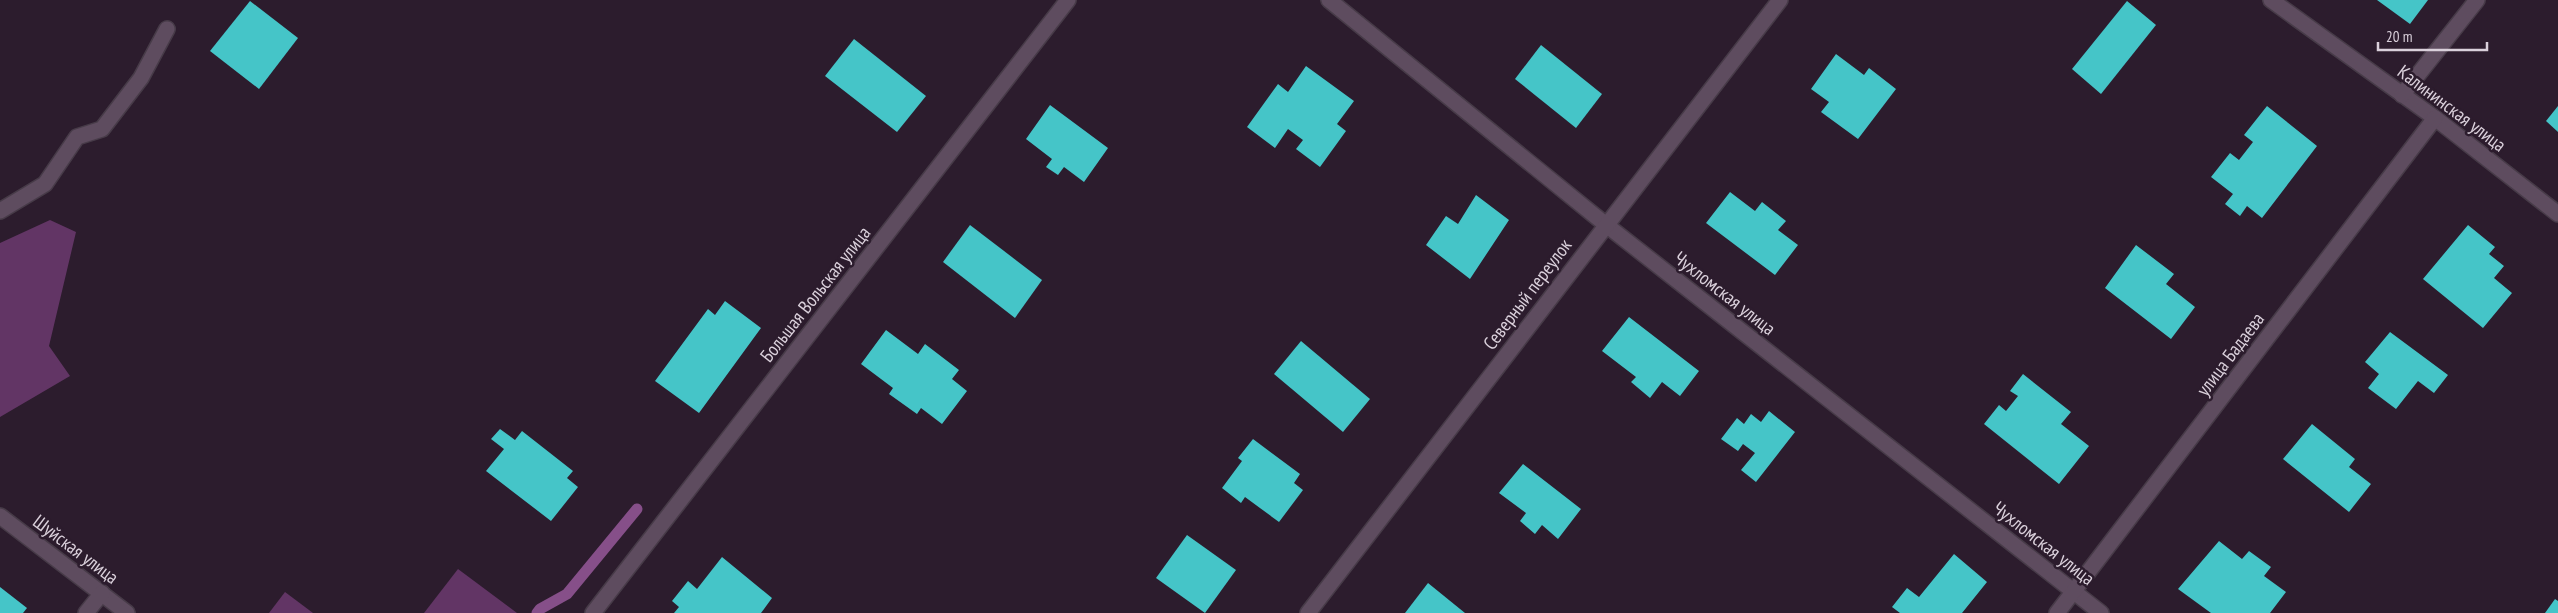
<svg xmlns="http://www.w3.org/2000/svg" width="2558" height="613" viewBox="0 0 2558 613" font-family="'PT Sans Narrow',sans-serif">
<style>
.green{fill:#623565}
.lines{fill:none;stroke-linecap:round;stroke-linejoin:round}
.stream{stroke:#864f89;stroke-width:11}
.building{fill:#45c5c8}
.minor-casing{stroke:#473b48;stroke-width:18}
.minor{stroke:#5e4c5f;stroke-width:15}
.labels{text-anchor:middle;stroke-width:5;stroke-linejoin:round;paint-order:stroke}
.street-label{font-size:19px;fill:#dad0db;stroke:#2c1c2d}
</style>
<rect width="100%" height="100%" fill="#2c1c2d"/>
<g class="green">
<path d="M50 220 76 232 49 346 70 376 0 417V243Z"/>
<path d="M458 569 517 613H424Z"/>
<path d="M285 592 313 613H269Z"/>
</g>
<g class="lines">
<path class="stream" d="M537 613 540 609 567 594 637 509"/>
</g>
<g class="building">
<path d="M2377 0H2428L2410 24Z"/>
<path d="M250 1 298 38 259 89 210 51Z"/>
<path d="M2127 1 2156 25 2101 94 2072 69Z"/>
<path d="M854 39 926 96 897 132 825 76Z"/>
<path d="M1541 45 1602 94 1576 128 1515 79Z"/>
<path d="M1836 54 1864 75 1869 68 1896 89 1858 139 1821 112 1829 102 1811 89Z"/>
<path d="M1306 66 1354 101 1337 124 1346 131 1320 167 1296 149 1303 140 1288 129 1275 148 1247 127 1278 84 1288 92Z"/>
<path d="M1050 105 1108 148 1084 182 1064 167 1058 175 1046 167 1052 159 1026 139Z"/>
<path d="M2267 106 2317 146 2262 218 2247 206 2240 216 2225 204 2233 194 2211 177 2230 153 2239 160 2253 142 2244 135Z"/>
<path d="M2558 106V132L2546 121Z"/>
<path d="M1730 192 1755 211 1762 202 1786 221 1778 230 1798 245 1775 275 1706 223Z"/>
<path d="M1476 195 1509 220 1470 279 1426 245 1446 216 1458 224Z"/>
<path d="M970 225 1042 280 1015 318 943 262Z"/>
<path d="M2468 225 2495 247 2489 254 2504 266 2494 278 2512 293 2483 328 2423 279Z"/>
<path d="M2136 245 2174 274 2166 284 2195 307 2171 339 2105 288Z"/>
<path d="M725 301 761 328 699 413 655 381 708 309 715 315Z"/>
<path d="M1629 317 1699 371 1680 396 1662 382 1650 398 1631 382 1636 377 1602 351Z"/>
<path d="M886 330 918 354 925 344 959 370 952 379 967 391 942 424 921 408 917 414 889 394 893 388 861 364Z"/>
<path d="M2390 332 2448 375 2434 393 2418 381 2396 409 2368 388 2379 374 2365 362Z"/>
<path d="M1301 341 1370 399 1343 432 1274 374Z"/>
<path d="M2023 374 2071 412 2061 424 2089 446 2059 484 1984 424 1999 405 2006 411 2018 396 2010 391Z"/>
<path d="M1769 411 1795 432 1756 482 1741 470 1755 453 1743 444 1738 451 1721 439 1737 418 1744 424 1751 414 1761 422Z"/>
<path d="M2312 424 2355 459 2349 467 2371 484 2349 512 2283 459Z"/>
<path d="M500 429 515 440 522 431 573 471 567 478 578 487 551 521 486 471 504 449 491 439Z"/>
<path d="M1253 439 1300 474 1294 483 1303 490 1279 522 1245 497 1241 503 1222 488 1242 461 1238 458Z"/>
<path d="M1523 464 1581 509 1558 539 1542 525 1535 534 1520 521 1526 513 1499 493Z"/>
<path d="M1187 535 1236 570 1205 613 1156 578Z"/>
<path d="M2219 541 2242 559 2249 551 2271 567 2264 576 2286 592 2270 613H2211L2178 589Z"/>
<path d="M1954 554 1987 582 1962 613H1900L1892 607 1907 588 1919 597Z"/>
<path d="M722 557 772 598 761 613H674L679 607 672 601 688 581 697 589Z"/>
<path d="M1428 583 1465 613H1405Z"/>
<path d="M0 587 27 608 23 613H0Z"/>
<path d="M2555 599 2558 601V613H2545Z"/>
</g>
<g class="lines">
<g class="minor-casing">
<g id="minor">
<path d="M1329 0 1605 224 2101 613"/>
<path d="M2271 0 2435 118 2558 214"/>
<path d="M2402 95 2477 0"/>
<path d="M0 211 45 184 77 137 102 129 141 78 167 29"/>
<path d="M0 516 127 613"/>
<path d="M86 613 102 593"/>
<path d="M593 613 1068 0"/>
<path d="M1308 613 1780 0"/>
<path d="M2057 613 2435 118"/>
</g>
</g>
<use href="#minor" class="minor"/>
</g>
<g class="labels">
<g class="street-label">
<text transform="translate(2452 108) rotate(37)" y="7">Калининская улица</text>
<text transform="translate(1725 293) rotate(38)" y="7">Чухломская улица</text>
<text transform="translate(815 294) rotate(-52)" y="7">Большая Вольская улица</text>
<text transform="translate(1527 294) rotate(-53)" y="7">Северный переулок</text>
<text transform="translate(2230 354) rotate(-53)" y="7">улица Бадаева</text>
<text transform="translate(2044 543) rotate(38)" y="7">Чухломская улица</text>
<text transform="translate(76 549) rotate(37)" y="7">Шуйская улица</text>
</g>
</g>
<path d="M2378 42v8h109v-8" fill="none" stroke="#dad0db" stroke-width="2.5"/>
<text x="2386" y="42" font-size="15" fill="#dad0db" stroke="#2c1c2d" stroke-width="4" paint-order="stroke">20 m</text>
</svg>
